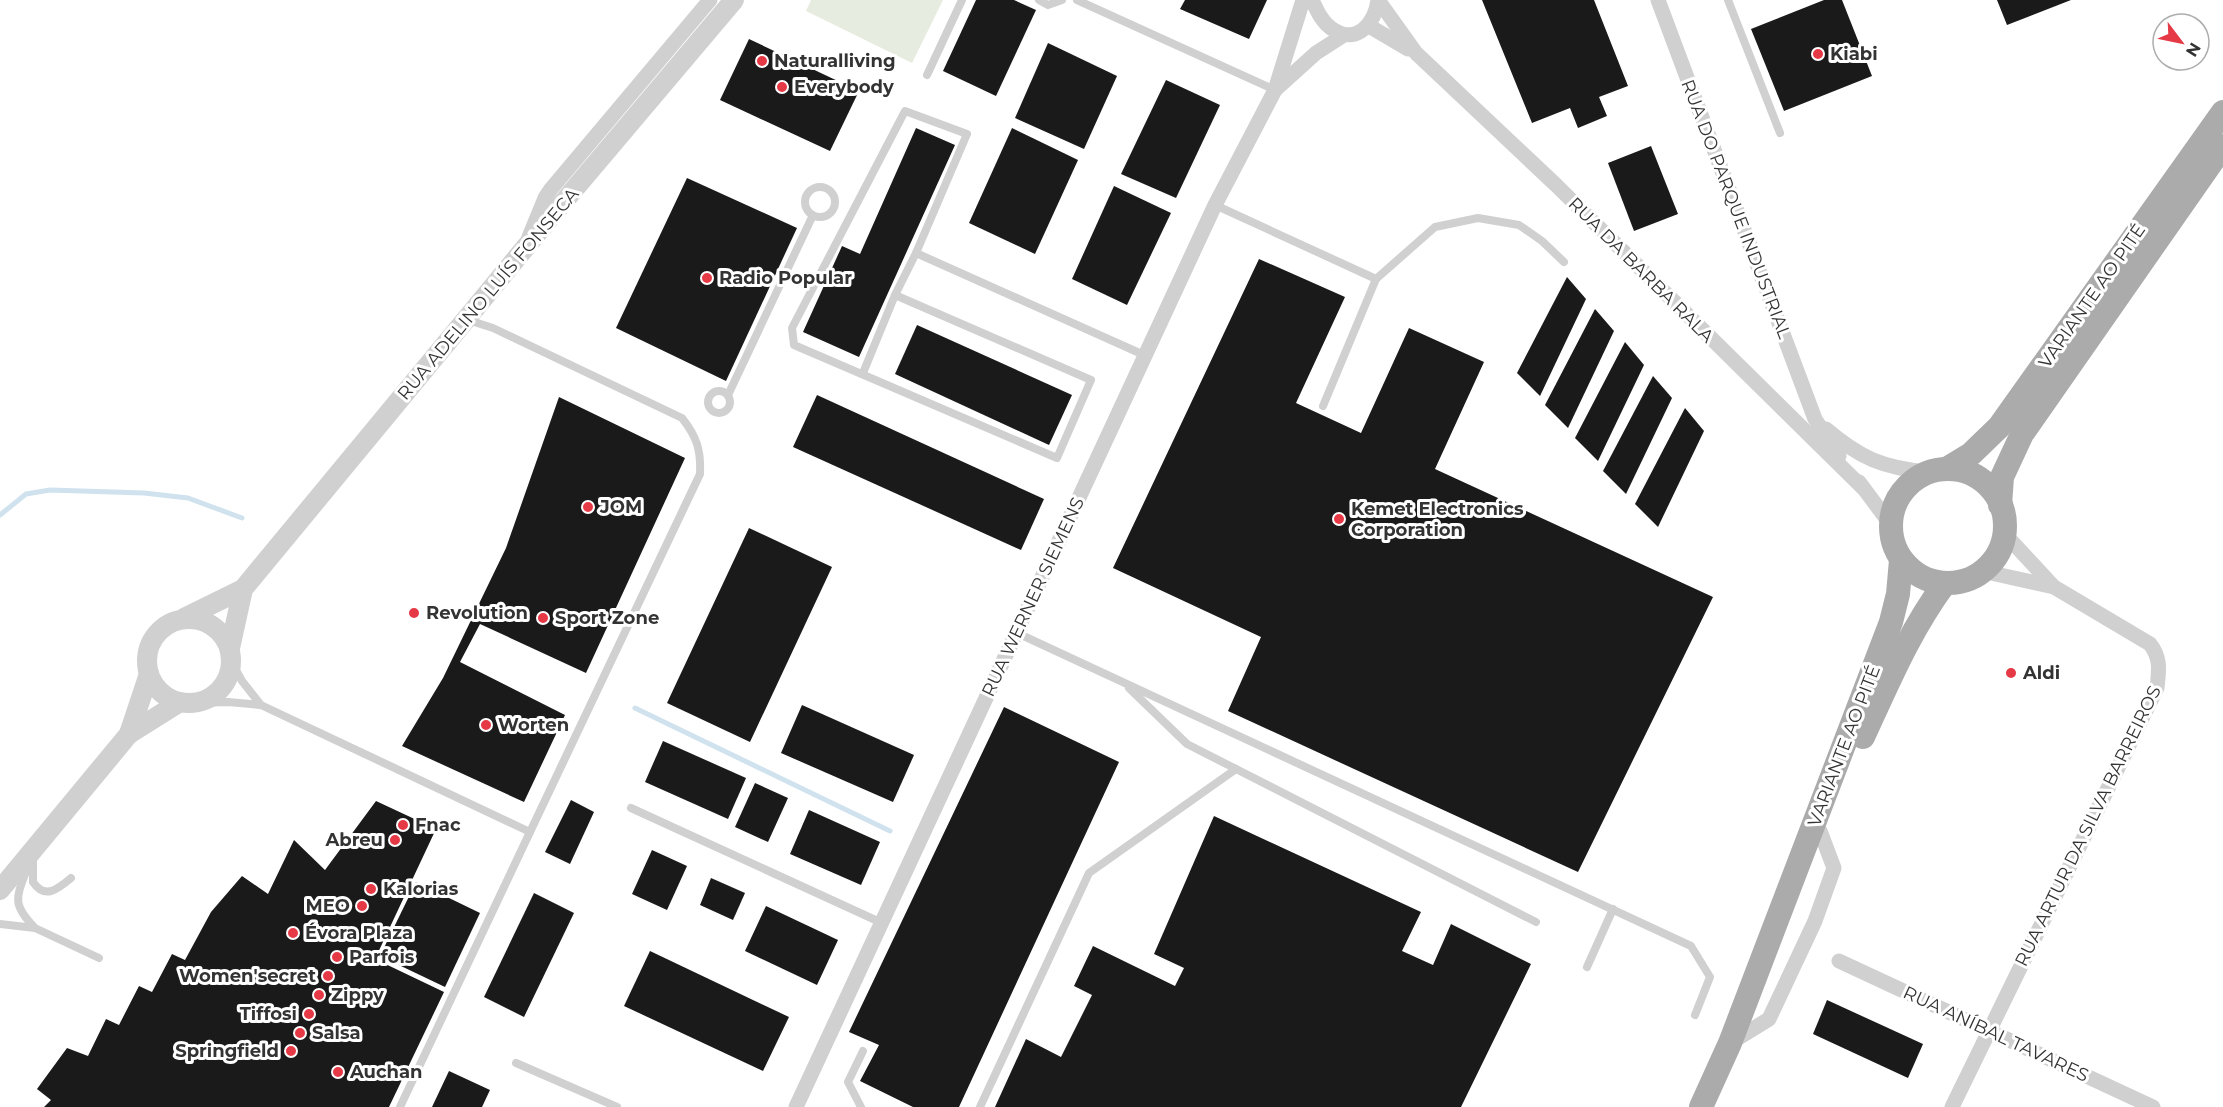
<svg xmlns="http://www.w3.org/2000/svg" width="2223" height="1107" viewBox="0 0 2223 1107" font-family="Montserrat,sans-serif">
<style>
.garden{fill:#e6ecdf}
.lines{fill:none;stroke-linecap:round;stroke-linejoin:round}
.stream{stroke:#cfe2ee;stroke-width:5}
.building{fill:#1a1a1a}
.service{stroke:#d0d0d0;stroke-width:8}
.minor{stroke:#d0d0d0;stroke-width:15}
.tertiary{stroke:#d0d0d0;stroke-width:20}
.primary{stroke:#ababab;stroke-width:24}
.poi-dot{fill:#e63946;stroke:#fff;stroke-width:2}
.labels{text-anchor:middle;stroke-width:6;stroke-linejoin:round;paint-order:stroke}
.poi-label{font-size:18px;font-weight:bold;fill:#333;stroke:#fff;text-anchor:start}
.street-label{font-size:18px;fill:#333;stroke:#fff}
</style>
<rect width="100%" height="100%" fill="#fff"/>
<path class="garden" d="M811 0H943L912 63 806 11Z"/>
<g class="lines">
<g class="stream">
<path d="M0 515 26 494 50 490 144 493 188 498 242 518"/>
<path d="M635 708 890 831"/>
</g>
</g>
<g class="building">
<path d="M976 0H1014L1036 10 996 96 943 71Z"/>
<path d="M1185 0H1267L1249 39 1180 9Z"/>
<path d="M1482 0H1594L1628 86 1599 97 1607 116 1578 128 1570 108 1532 123Z"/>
<path d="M1824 0H1842L1872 76 1784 111 1751 29Z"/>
<path d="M1997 0H2071L2007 25Z"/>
<path d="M749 39 859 91 830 151 720 100Z"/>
<path d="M1048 43 1117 76 1084 149 1015 118Z"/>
<path d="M1166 80 1220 105 1176 198 1121 174Z"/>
<path d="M916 128 955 145 859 357 803 332 842 246 860 254Z"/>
<path d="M1012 128 1078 160 1035 254 969 223Z"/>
<path d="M1651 146 1678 214 1634 231 1608 163Z"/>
<path d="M687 178 797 228 726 381 616 328Z"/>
<path d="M1114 186 1171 213 1127 305 1072 279Z"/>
<path d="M1259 259 1345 297 1296 403 1361 433 1409 328 1484 362 1435 469 1713 597 1578 872 1228 711 1261 637 1113 568Z"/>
<path d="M1567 277 1586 299 1540 396 1517 373Z"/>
<path d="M1595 309 1614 331 1568 428 1545 405Z"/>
<path d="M917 325 1072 395 1049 445 895 374Z"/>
<path d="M1625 342 1644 365 1598 461 1575 438Z"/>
<path d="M1653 376 1672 398 1626 494 1603 471Z"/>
<path d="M817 395 1044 499 1021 550 793 447Z"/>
<path d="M559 397 685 458 586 673 480 624 460 662 565 715 524 802 402 746 443 678 506 548Z"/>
<path d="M1685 408 1704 431 1658 527 1635 504Z"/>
<path d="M749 528 832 567 750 742 667 703Z"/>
<path d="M802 705 914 755 893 802 781 753Z"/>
<path d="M1004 707 1119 762 959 1107H913L860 1081 879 1045 849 1032Z"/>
<path d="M663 741 746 778 728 819 645 782Z"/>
<path d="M755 783 788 798 768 842 735 827Z"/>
<path d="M571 800 594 812 570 864 545 852Z"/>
<path d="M376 801 436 829 375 959 444 992 389 1107H44L51 1100 37 1089 67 1048 88 1056 106 1019 119 1025 139 986 152 992 172 954 185 960 211 912 242 876 268 894 294 840 325 870Z"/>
<path d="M809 810 880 842 861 885 790 854Z"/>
<path d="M1214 816 1421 912 1402 951 1433 965 1451 924 1531 964 1461 1107H995L1026 1039 1061 1057 1092 995 1074 986 1093 946 1175 986 1184 968 1154 954Z"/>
<path d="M652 850 687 866 667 910 632 894Z"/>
<path d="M711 878 745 893 733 920 700 905Z"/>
<path d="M416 882 480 913 445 987 380 956Z"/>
<path d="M534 893 574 913 524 1017 484 997Z"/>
<path d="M766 906 838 940 817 985 745 951Z"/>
<path d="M650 951 789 1017 763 1071 624 1006Z"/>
<path d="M1827 1000 1923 1044 1908 1078 1813 1034Z"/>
<path d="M449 1071 490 1090 482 1107H432Z"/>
</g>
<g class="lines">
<g class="service">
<path d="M1039 0 1048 5 1062 0"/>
<path d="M1077 0 1275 90"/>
<path d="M1728 0 1780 133"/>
<path d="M927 75 962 0"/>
<circle cx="820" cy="202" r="15"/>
<path d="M1215 205 1376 279 1323 406"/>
<path d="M1376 279 1435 227 1478 218 1519 225 1542 241 1564 262"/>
<path d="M895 295 916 253"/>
<path d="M863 373 895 295 1091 380 1057 458 794 345 792 328 905 111 967 134 916 253 1144 355"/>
<circle cx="719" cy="402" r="11"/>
<path d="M728 395 813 215"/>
<path d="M1017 633 1691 946 1710 977 1695 1015"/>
<path d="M232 663 242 681 261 705"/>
<path d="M1129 688 1187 744 1536 922"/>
<path d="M196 703 228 702 261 705 530 832 700 474C701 450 697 437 682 418L493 328 468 320"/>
<path d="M631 808 882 923"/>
<path d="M33 857V882C45 900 58 889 71 878"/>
<path d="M27 869C16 898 12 904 34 927"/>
<path d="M0 924 35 928 99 958"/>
<path d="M1587 967 1613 909"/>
<path d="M516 1063 617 1107"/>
<path d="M400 1107 530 832"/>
<path d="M861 1107 848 1082 863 1051"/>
<path d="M980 1107 1089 873 1236 769"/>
</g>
<g class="minor">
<path d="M1312 0C1317 11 1323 24 1334 30 1358 45 1375 22 1378 0"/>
<path d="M1378 0 1416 53 1556 185 1864 489"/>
<path d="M1658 0 1815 419 1839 456"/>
<path d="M1369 26 1408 49"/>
<path d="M1275 90 1316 53 1344 35"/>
<path d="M529 237 545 198 551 189 710 0"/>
<path d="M1826 429C1860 458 1883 468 1928 472"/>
<path d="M1859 482 1891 525"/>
<path d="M2003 532 2054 587"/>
<path d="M1839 961 2153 1107"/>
<path d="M1730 1043 1769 1019 1815 921 1834 868 1820 831"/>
<path d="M796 1107 1215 205 1275 90 1303 0"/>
<path d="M1952 1107 2157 688C2159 670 2161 658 2150 644L2054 587 1982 571"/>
</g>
<g class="tertiary">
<path d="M184 618 243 589 544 225 734 0"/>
<circle cx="189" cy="661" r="42"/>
<path d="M230 648 243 589"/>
<path d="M129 734 149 674"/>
<path d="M0 890 129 734 180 702"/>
</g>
<g class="primary">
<path d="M1948 468 1971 454 1999 427 2223 112"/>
<circle cx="1948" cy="526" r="57"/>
<path d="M2000 505 2002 477 2022 434 2223 146"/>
<path d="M1863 737C1888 683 1910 630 1945 583"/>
<path d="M1701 1107 1730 1043 1891 622 1898 594 1901 560"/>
</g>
</g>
<g class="poi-dot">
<circle cx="1818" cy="54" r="6"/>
<circle cx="762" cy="61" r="6"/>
<circle cx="782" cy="87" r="6"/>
<circle cx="707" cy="278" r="6"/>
<circle cx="588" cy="507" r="6"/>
<circle cx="1339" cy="519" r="6"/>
<circle cx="414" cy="613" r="6"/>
<circle cx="543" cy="618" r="6"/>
<circle cx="2011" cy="673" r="6"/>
<circle cx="486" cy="725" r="6"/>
<circle cx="403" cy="825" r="6"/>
<circle cx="395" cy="840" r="6"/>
<circle cx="371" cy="889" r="6"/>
<circle cx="362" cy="906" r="6"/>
<circle cx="293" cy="933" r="6"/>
<circle cx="337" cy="957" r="6"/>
<circle cx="328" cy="976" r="6"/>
<circle cx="319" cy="995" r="6"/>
<circle cx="309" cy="1014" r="6"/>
<circle cx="300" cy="1033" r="6"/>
<circle cx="291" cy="1051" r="6"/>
<circle cx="338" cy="1072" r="6"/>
</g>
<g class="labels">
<g class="poi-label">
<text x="1830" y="60">Kiabi</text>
<text x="774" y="67">Naturalliving</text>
<text x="794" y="93">Everybody</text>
<text x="719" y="284">Radio Popular</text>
<text x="600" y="513">JOM</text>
<text x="1351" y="515">Kemet Electronics<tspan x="1351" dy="21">Corporation</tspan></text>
<text x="426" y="619">Revolution</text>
<text x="555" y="624">Sport Zone</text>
<text x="2023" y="679">Aldi</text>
<text x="498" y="731">Worten</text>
<text x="415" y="831">Fnac</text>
<text x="383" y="846" text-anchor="end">Abreu</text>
<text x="383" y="895">Kalorias</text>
<text x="350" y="912" text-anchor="end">MEO</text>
<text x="305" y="939">Évora Plaza</text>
<text x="349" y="963">Parfois</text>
<text x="316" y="982" text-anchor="end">Women'secret</text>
<text x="331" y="1001">Zippy</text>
<text x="297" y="1020" text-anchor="end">Tiffosi</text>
<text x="312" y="1039">Salsa</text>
<text x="279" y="1057" text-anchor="end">Springfield</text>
<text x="350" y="1078">Auchan</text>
</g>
<g class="street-label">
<text transform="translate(1736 209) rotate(69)" y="6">RUA DO PARQUE INDUSTRIAL</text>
<text transform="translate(1641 270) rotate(45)" y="6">RUA DA BARBA RALA</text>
<text transform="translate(488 294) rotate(-50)" y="6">RUA ADELINO LUÍS FONSECA</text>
<text transform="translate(2092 296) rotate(-55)" y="6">VARIANTE AO PITÉ</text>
<text transform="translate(1033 597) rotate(-65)" y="6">RUA WERNER SIEMENS</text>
<text transform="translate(1844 746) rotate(-69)" y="6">VARIANTE AO PITÉ</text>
<text transform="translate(2088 826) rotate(-64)" y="6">RUA ARTUR DA SILVA BARREIROS</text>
<text transform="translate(1996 1034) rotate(25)" y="6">RUA ANÍBAL TAVARES</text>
</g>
</g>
<g transform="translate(2181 42) rotate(122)"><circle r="28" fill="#ffffff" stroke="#adadad" stroke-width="1.5"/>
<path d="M0-4.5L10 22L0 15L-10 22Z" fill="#e63946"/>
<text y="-9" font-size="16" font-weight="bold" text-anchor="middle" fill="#333333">N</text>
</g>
</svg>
